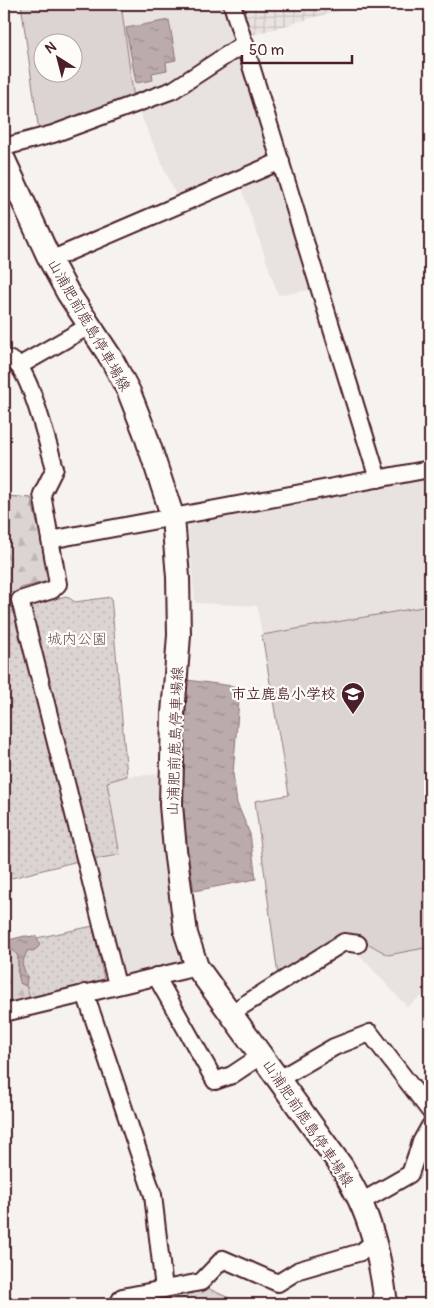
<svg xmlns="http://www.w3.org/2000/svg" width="434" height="1308" viewBox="0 0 434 1308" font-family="Pangolin,'Klee One',sans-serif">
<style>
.built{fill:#e9e3e0}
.industrial{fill:url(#industrial-grid)}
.green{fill:url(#green-dots);stroke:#937a7e}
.forest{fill:url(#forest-firs);stroke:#937a7e}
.pitch{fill:#dcd4d2;stroke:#937a7e;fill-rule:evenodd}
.water{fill:url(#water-ripples);stroke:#8e7378}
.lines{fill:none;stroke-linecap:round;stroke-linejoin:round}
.street-casing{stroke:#4a1f2b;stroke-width:20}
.secondary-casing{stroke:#4a1f2b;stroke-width:26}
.street{stroke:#fdfcf7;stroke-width:16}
.secondary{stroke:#fdfcf7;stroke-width:22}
.labels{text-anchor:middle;stroke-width:4.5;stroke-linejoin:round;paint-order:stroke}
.street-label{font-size:15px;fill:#4a1f2b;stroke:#fdfcf7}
.park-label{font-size:15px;fill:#6e4c55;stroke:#fdfcf7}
.poi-label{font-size:15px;font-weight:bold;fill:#4a1f2b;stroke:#fdfcf7;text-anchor:end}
</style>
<defs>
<pattern id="industrial-grid" width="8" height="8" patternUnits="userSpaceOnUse" patternTransform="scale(1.25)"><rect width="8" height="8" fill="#e9e3e0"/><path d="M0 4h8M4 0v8" fill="none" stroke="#c9c2c0"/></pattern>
<pattern id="green-dots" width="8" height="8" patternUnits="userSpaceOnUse" patternTransform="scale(1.25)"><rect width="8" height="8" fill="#dcd4d2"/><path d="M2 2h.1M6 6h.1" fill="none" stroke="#beb6b4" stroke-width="1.8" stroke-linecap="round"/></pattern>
<pattern id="forest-firs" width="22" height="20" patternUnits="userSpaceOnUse" patternTransform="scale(1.25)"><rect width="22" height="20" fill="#dcd4d2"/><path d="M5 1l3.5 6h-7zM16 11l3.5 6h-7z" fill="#beb6b4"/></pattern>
<pattern id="water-ripples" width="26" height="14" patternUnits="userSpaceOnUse" patternTransform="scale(1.25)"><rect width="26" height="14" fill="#bbabac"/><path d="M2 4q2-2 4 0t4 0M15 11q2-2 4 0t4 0" fill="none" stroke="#9a8b8c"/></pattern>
</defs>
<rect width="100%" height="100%" fill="#f6f3ef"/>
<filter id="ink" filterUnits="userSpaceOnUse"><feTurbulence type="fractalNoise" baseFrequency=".02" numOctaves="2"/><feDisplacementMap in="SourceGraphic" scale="10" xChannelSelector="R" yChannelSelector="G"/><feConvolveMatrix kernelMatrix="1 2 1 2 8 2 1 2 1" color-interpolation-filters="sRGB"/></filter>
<g filter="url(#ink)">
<g class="built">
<path d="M121 4H239L249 43 329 287 278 295 237 175 177 198 134 100Z"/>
<path d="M430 475V990L407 1007 342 936 255 801 289 795 257 606 195 603 187 519Z"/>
<path d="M161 774 189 963 124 976 94 859 120 856 107 781 127 776Z"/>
</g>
<path class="industrial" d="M239 4H361L249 36Z"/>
<g class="green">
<path d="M4 496 31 498 51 580 21 588 11 597 78 861 4 880Z"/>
<path d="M66 596 75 602 111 597 127 776 107 782 120 855 94 859 30 606Z"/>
<path d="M93 926 104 979 4 1006V945Z"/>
<path d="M201 1285 242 1304H124Z"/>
</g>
<g class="forest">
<path d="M4 496 31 498 51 580 21 588 11 597 4 585Z"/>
<path d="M6 947 12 949 18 956V972L20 983 26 986 30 999 4 1006V948Z"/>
</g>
<g class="pitch">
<path d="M21 4H121L134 100 39 132ZM42 42H72V72H42Z"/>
<path d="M428 606 430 622V947L388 955 357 937 278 976 255 801 289 795 262 635Z"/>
</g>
<g class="water">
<path d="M169 20 176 60 166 62 167 70 152 73 153 80 136 83 126 28Z"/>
<path d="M187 680 240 687 233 774 237 803 250 834 256 879 194 891 182 816Z"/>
<path d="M25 936 37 937 40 945 35 950 27 951 22 964 27 977 26 986 20 983 18 972V956L12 949 6 947 4 948V941Z"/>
</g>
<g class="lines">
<g class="street-casing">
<g id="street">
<path d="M232 4 378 479"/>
<path d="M4 147 53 134 173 90 245 43"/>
<path d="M50 260 281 161"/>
<path d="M4 358C10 359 13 360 17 364 33 382 47 443 55 468L42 494 58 584 52 590 20 600 117 985"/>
<path d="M19 366 89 326"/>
<path d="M50 540 430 469"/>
<path d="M156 976 215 1081 232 1075 262 1055"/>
<path d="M85 993 153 1195 164 1289"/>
<path d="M4 1013 197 967"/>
<path d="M231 1013 344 942 358 944"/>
<path d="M279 1079 334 1047 370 1033 430 1111"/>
<path d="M361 1202 410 1174 421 1142 430 1126"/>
<path d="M118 1304 122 1297 201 1282 223 1259 278 1283 299 1270 361 1252 374 1242"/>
</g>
</g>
<g class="secondary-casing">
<path id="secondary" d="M4 160 50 260 68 293 111 358 129 392 145 433 173 518 178 577 179 635 173 714 171 805 175 850 186 934 197 967 342 1167C348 1178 355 1190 360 1201 375 1233 382 1270 386 1304"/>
</g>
<use href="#street" class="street"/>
<use href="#secondary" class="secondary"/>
</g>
</g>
<defs>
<g id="school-pin" transform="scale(1.25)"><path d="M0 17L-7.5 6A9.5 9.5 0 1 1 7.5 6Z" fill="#4a1f2b" stroke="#fdfcf7"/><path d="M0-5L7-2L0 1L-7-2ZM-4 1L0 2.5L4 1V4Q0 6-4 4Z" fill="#fff"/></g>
</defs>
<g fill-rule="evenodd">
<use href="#school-pin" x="353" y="694"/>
</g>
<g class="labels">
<g class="street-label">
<text transform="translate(89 325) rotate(60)" y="5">山浦肥前鹿島停車場線</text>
<text transform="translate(175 741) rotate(-88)" y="5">山浦肥前鹿島停車場線</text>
<text transform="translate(308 1123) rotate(56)" y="5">山浦肥前鹿島停車場線</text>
</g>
<g class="park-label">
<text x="77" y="644">城内公園</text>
</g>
<g class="poi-label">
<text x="336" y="699">市立鹿島小学校</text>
</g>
</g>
<rect width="434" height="1308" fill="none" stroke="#fdfcf7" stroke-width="20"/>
<rect x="10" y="10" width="414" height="1288" fill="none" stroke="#4a1f2b" stroke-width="2" filter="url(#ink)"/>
<g transform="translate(58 58) rotate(324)"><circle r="24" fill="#fdfcf7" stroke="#b5a4a5"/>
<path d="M0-4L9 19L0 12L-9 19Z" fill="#4a1f2b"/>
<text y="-8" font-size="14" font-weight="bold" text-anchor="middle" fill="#4a1f2b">N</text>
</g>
<path d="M242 55v8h110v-8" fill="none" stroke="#4a1f2b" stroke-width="2.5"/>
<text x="249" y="55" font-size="15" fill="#4a1f2b" stroke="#fdfcf7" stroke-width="4" paint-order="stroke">50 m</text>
</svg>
